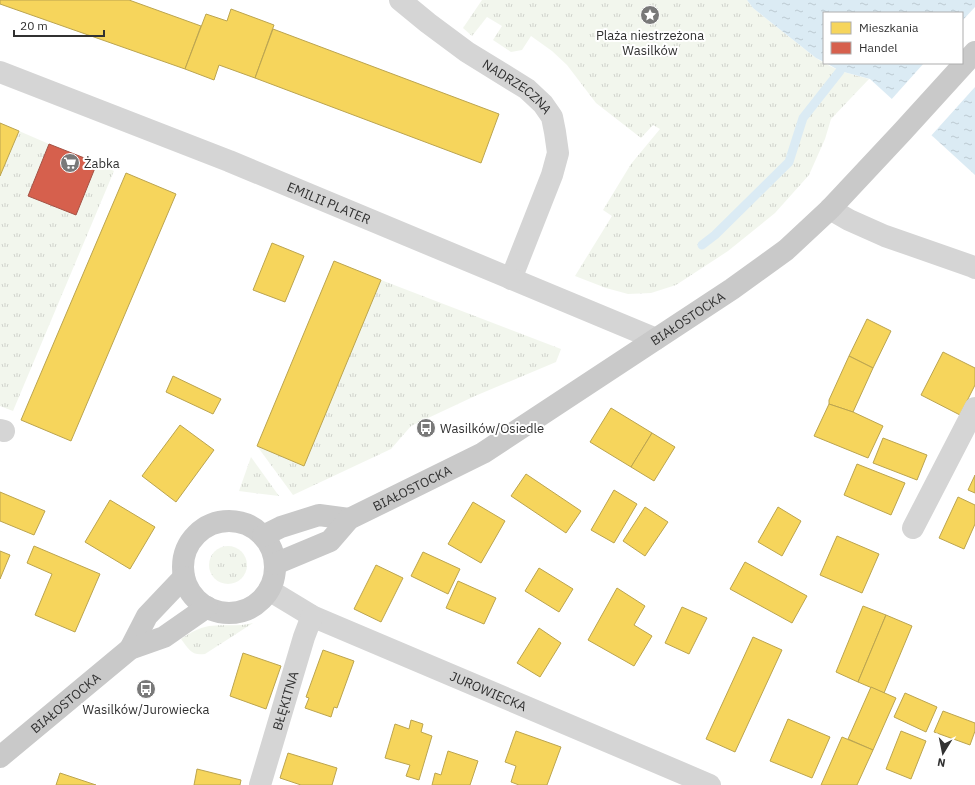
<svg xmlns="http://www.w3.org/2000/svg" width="975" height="785" viewBox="0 0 975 785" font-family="'IBM Plex Sans',sans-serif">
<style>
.grass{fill:url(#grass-tufts)}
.water{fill:url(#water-ripples)}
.pier{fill:#fff}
.homes{fill:#f6d55c;stroke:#bba44f}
.shops{fill:#d6604d;stroke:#a45245}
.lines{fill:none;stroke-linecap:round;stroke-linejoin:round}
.stream{stroke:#dbebf4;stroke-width:9}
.minor{stroke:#d5d5d5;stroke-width:22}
.major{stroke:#c9c9c9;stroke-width:22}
.labels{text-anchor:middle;stroke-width:4;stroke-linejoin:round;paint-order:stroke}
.poi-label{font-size:13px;fill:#313131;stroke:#fff}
.street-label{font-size:13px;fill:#313131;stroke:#fff}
</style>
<defs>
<pattern id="grass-tufts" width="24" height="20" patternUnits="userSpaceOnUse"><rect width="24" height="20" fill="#f2f6ed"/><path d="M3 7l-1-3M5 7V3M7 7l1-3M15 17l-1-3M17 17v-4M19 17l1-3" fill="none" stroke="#d0d3cc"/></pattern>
<pattern id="water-ripples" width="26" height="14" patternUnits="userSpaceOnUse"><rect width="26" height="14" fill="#dbebf4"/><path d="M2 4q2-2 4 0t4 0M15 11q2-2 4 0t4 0" fill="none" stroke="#bccad2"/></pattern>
</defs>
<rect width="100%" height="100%" fill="#fff"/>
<g class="grass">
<path d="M482 0H747L753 8 816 58 824 63 840 71 869 79 831 119 825 139 809 175 775 213 728 251 676 285 651 293 628 294 606 288 575 276 612 216 603 210 631 164 660 129 653 125 641 138 596 103 567 65 552 51 531 36 522 50 511 52 493 40 502 26 487 17 472 36 463 28Z"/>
<path d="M19 131 49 144 29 196 76 215 96 163 114 171 13 411 0 406V176Z"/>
<path d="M381 280 561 349 556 362 475 396 411 426 391 449 293 495 257 446 304 466Z"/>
<path d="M251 457 279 496 239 491Z"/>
<circle cx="228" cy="565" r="19"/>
<path d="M253 623 205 654C191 656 189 649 181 639 190 633 198 628 209 626 224 624 237 627 253 623Z"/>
</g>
<path class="water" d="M747 0H975V175L870 79 840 71 826 63H962V13H824V62L816 58 753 8Z"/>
<path class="pier" d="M975 7V87L930 137 890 101 924 63H962V21Z"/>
<g class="homes">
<path d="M0 0H129L201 26 185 69 0 4Z"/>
<path d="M231 9 274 25 255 78 219 65 214 80 185 69 206 14 227 21Z"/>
<path d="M273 29 499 114 481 163 255 78Z"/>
<path d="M0 123 19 131 0 176Z"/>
<path d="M126 173 176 194 71 441 21 420Z"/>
<path d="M272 243 304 256 285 302 253 290Z"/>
<path d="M334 261 381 280 304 466 257 446Z"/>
<path d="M867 319 891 331 873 368 849 356Z"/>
<path d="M943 352 975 368V385L960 415 921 395Z"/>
<path d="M849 356 873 368 853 412 829 404V400Z"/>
<path d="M173 376 221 399 213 414 166 392Z"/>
<path d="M829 404 853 412 883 426 868 458 814 436Z"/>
<path d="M611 408 652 433 631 467 590 442Z"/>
<path d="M180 425 214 450 176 502 142 476Z"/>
<path d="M652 433 675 447 654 481 631 467Z"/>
<path d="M883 438 927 455 917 480 873 463Z"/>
<path d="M857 464 905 483 891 515 844 495Z"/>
<path d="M526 474 581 511 566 533 511 496Z"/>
<path d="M975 475V493L968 490Z"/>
<path d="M614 490 637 504 614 543 591 530Z"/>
<path d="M0 492 45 511 34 535 0 521Z"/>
<path d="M958 497 975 505V524L964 549 939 538Z"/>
<path d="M110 500 155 527 130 569 85 542Z"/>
<path d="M473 502 505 521 481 563 448 544Z"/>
<path d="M645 507 668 522 645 556 623 541Z"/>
<path d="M778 507 801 521 782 556 758 542Z"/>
<path d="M837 536 879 554 862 593 820 575Z"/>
<path d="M34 546 100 574 75 632 35 615 52 574 27 563Z"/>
<path d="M0 551 10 555 0 579Z"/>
<path d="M423 552 460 569 448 594 411 576Z"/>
<path d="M745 562 807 596 792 623 730 589Z"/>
<path d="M376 565 403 578 381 622 354 609Z"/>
<path d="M539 568 573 589 559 612 525 591Z"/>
<path d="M458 581 496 598 484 624 446 608Z"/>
<path d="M617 588 645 606 634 625 652 636 634 666 588 640Z"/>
<path d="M863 606 886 615 858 682 836 672Z"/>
<path d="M682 607 707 618 689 654 665 643Z"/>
<path d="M886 615 912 626 884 693 858 682Z"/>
<path d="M539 628 561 643 540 677 517 663Z"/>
<path d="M753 637 782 650 735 752 706 739Z"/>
<path d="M323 650 354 661 337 708 334 707 331 717 305 708 309 698 306 697Z"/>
<path d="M243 653 281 666 266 709 230 696Z"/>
<path d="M871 687 896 698 873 750 848 739Z"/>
<path d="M905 693 937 707 926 732 894 717Z"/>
<path d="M943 711 975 723V731L970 745 934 732Z"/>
<path d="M788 719 830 737 812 778 770 761Z"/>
<path d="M411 720 423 724 421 732 432 736 419 780 406 776 410 765 385 758 395 724 409 729Z"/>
<path d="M516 731 561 747 547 785H519L511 782 516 766 505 762Z"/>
<path d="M901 731 926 741 911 779 886 769Z"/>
<path d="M842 737 873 750 857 785H821Z"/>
<path d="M448 751 478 761 470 785H432L435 773 441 775Z"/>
<path d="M288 753 337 768 332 785H301L280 778Z"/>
<path d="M197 769 241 780 240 785H194Z"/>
<path d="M60 773 96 785H56Z"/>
</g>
<path class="shops" d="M49 144 97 163 76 215 28 196Z"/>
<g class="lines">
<path class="stream" d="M702 245 715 235 789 162 803 118 840 71"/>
<g class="minor">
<path id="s1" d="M400 0 428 23 467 52 527 89 543 104 552 117 555 132 558 153 552 175 511 279"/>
<path id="s2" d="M0 72 229 161 656 339"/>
<path d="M830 209 849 220 885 236 971 266 975 268"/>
<path d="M0 430 4 431"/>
<path d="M913 528 975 408"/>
<path id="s3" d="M269 590 312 616 710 785"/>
<path id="s4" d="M260 785 304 637 312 616"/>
</g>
<g class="major">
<circle cx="229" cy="567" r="46"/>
<path d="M263 536 281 527 319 515 349 519"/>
<path id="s5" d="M275 564 330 541 349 519 483 453 732 289 786 250 830 209 903 131 975 52"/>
<path d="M130 649 147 616 184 577"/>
<path id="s6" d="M0 757 130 649 164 637 207 607"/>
</g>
</g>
<defs>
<g id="sight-disc" transform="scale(1)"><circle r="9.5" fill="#797979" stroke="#fff"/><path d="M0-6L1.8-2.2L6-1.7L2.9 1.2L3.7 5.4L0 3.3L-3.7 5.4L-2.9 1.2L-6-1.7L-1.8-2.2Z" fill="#fff"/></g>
<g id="supermarket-disc" transform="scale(1)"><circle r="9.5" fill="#797979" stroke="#fff"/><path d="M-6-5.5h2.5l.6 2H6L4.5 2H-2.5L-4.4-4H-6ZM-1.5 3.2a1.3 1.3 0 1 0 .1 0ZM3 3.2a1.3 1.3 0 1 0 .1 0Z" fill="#fff"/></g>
<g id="bus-disc" transform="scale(1)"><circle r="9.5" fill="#797979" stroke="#fff"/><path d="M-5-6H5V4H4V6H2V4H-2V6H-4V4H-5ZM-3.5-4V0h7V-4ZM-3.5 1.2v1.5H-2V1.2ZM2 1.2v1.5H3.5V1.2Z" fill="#fff"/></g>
</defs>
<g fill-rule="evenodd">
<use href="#sight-disc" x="650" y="15"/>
<use href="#supermarket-disc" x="70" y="163"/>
<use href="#bus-disc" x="426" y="428"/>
<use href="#bus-disc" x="146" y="689"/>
</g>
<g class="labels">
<g class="poi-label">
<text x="650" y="40">Plaża niestrzeżona<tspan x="650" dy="15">Wasilków</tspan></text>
<text x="84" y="168" text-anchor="start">Żabka</text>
<text x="440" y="433" text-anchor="start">Wasilków/Osiedle</text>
<text x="146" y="714">Wasilków/Jurowiecka</text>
</g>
<g class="street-label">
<text dy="5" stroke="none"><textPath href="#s1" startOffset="146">NADRZECZNA</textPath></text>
<text dy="5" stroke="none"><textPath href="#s2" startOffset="354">EMILII PLATER</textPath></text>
<text dy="5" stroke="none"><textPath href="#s5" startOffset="483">BIAŁOSTOCKA</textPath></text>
<text dy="5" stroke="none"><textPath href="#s5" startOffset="159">BIAŁOSTOCKA</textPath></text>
<text dy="5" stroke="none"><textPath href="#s3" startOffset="242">JUROWIECKA</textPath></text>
<text dy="5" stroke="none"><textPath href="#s4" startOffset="88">BŁĘKITNA</textPath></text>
<text dy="5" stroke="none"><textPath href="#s6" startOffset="85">BIAŁOSTOCKA</textPath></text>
</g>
</g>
<rect x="823" y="12" width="140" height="52" fill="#ffffff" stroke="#adadad"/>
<rect x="831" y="22" width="20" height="12" fill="#f6d55c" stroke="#adadad"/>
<text x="859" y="32" font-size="12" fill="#313131">Mieszkania</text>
<rect x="831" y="42" width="20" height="12" fill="#d6604d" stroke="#adadad"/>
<text x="859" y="52" font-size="12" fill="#313131">Handel</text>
<g transform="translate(943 753) rotate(190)" stroke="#ffffff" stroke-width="3" paint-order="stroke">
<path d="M0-3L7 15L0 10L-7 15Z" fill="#313131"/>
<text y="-6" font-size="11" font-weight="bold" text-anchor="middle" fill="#313131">N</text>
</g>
<path d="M14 30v6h90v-6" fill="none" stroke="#313131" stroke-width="2"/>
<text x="20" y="30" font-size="12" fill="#313131" stroke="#ffffff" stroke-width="3" paint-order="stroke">20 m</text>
</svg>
